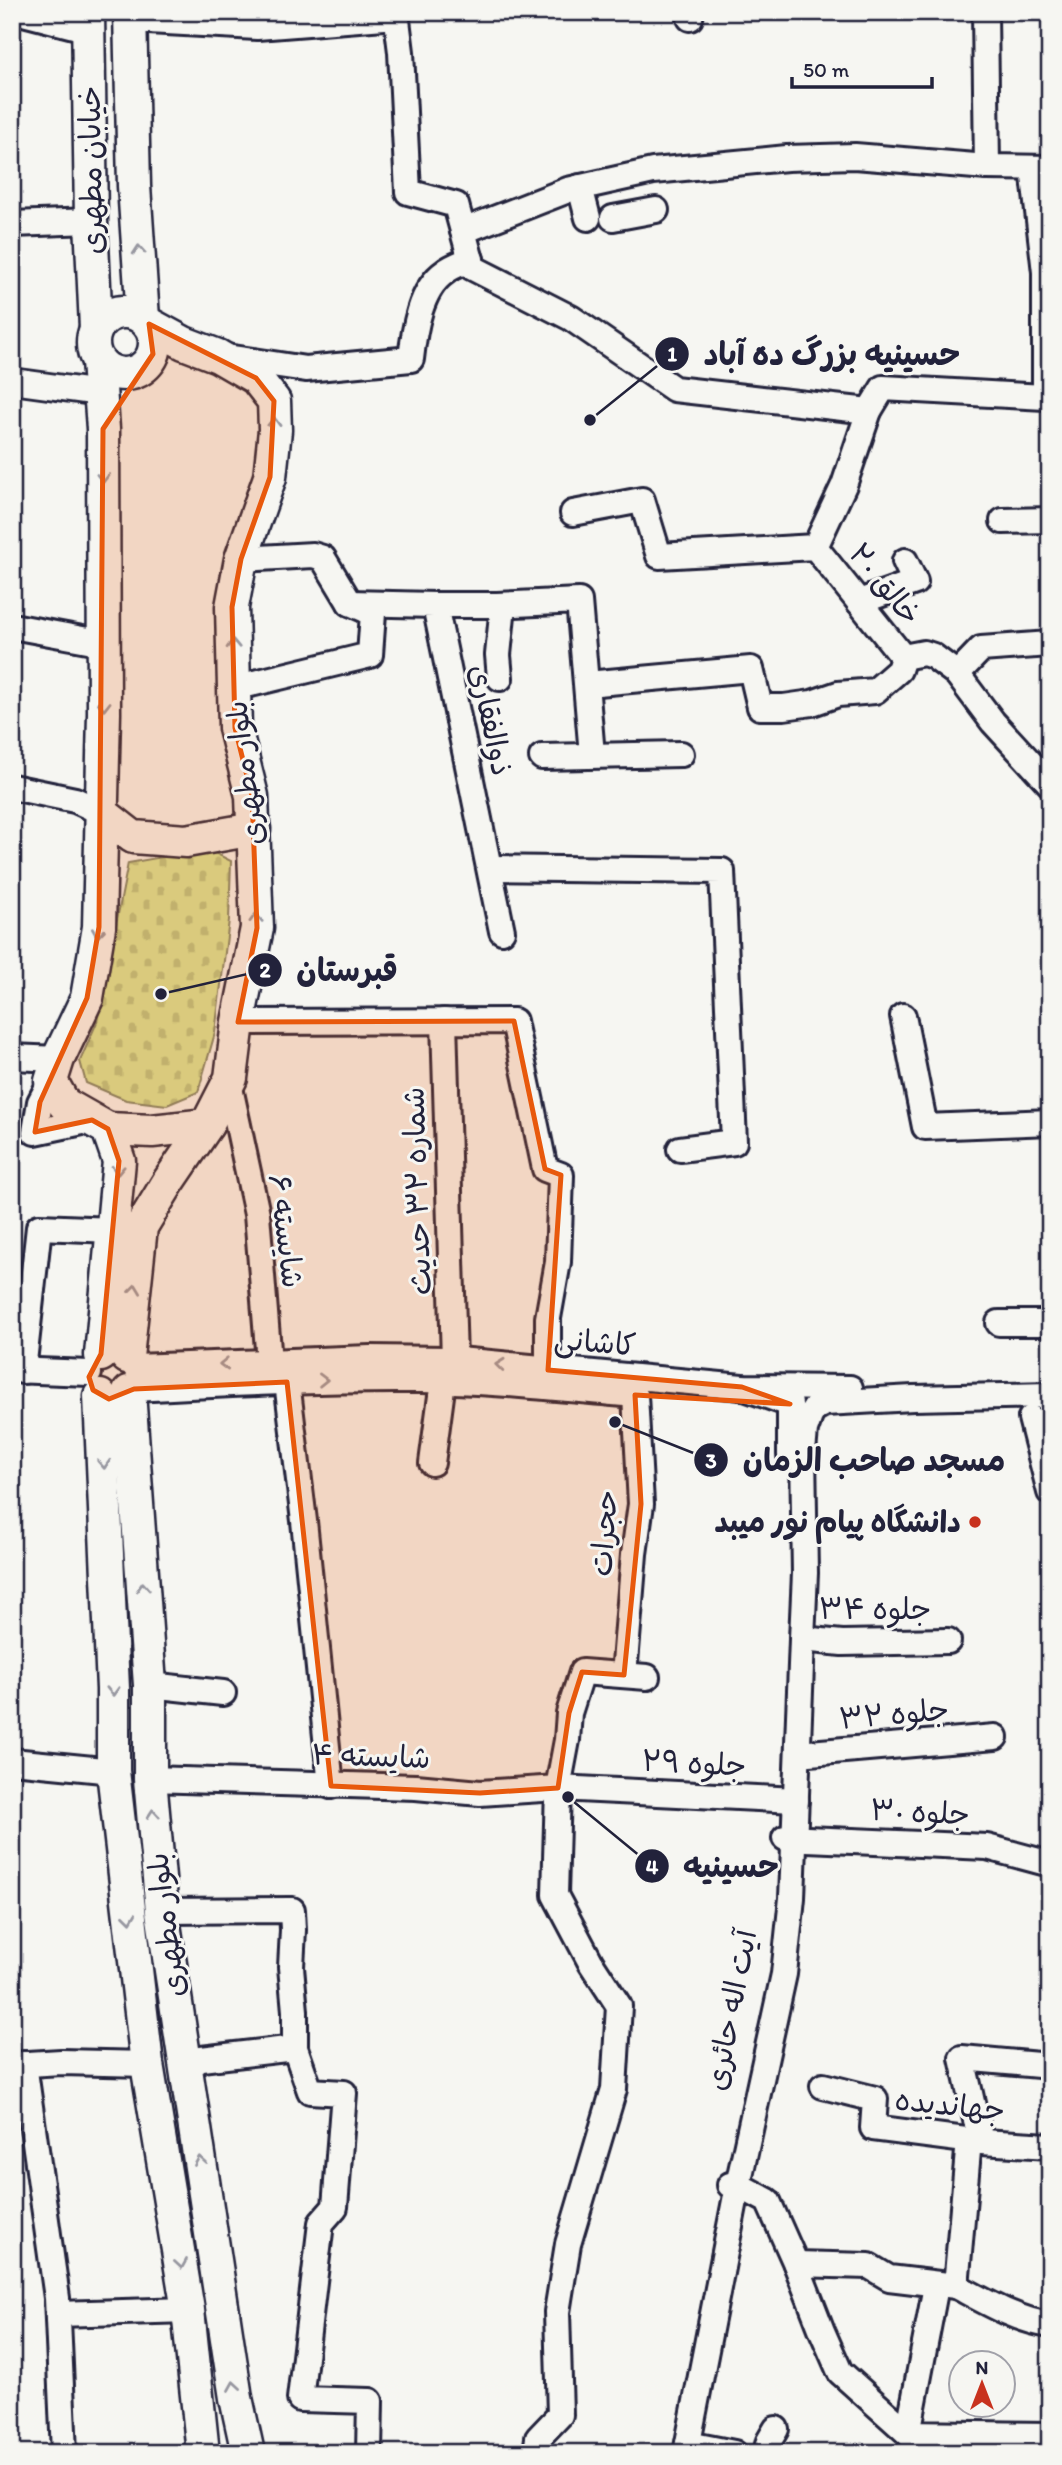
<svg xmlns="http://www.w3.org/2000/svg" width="1062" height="2465" viewBox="0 0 1062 2465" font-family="Itim,'Playpen Sans Arabic',sans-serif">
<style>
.cemetery{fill:url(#cemetery-stones);stroke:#7c846a;stroke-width:2}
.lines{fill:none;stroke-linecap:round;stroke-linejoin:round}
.minor-casing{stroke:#22223b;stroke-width:30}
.major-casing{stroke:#22223b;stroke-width:37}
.minor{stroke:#f6f6f2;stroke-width:24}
.major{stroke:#f6f6f2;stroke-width:32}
.oneway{stroke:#9797a0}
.marked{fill:#e8590c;fill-opacity:0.2;stroke:#e8590c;stroke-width:5;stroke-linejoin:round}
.poi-dot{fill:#c8321e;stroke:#f6f6f2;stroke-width:2.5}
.labels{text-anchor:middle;stroke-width:6;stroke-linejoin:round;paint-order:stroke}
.street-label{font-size:30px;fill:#22223b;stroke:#f6f6f2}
.poi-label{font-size:30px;font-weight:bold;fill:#22223b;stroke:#f6f6f2;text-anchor:end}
.leader{fill:none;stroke:#22223b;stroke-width:2.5}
.callout-dot{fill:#22223b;stroke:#f6f6f2;stroke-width:2.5}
.mark-label{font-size:21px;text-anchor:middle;font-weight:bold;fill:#fff}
.callout-label{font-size:32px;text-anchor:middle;font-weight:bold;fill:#22223b;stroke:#f6f6f2;stroke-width:6;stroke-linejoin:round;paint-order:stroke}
</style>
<defs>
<pattern id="cemetery-stones" width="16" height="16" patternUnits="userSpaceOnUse" patternTransform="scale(1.75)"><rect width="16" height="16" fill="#d7e79a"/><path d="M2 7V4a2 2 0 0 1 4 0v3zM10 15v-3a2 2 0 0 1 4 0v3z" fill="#b8c686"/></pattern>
</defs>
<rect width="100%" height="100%" fill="#f6f6f2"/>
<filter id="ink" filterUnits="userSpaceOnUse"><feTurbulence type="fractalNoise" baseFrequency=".0143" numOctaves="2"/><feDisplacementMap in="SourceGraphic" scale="14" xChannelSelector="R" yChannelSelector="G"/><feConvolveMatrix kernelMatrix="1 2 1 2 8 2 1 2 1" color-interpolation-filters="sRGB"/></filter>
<g filter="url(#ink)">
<path class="cemetery" d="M207 849 231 861 229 920 215 1033 198 1092 167 1105 126 1100 86 1083 80 1061 97 1022 128 863Z"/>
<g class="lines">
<g class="minor-casing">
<g id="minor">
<path d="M19 12 89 30"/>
<path d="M396 12 401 52 408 192 456 205 473 268 571 318 674 389 869 411"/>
<path d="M985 12 987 167"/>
<path d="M690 18 691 12"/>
<path d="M130 20 257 27 397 16"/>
<path d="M580 187 588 218"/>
<path d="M613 218 656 210"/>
<path d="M12 224 91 221"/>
<path d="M463 231 568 190 653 171 787 158 855 156 987 167 1050 168"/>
<path d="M226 357 306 369 411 359C414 331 420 289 445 272 452 266 463 263 471 259"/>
<path d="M12 381 100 393"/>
<path d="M573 513 642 500 659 556 815 547 903 657 924 653 933 656 957 674 993 722 1050 784"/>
<path d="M1003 521 1050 520"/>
<path d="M815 547 844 485 869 411 883 388 1045 397V272L1033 168"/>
<path d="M859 602 915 582 905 561"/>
<path d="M350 603 435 605 502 931"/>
<path d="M435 605H497L579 601 592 755"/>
<path d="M12 626 104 643"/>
<path d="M957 674 981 649 1050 644"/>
<path d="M500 678 498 655 503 605"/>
<path d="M587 684 751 669 760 707H784L812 703 838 694 875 691 899 670 903 657"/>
<path d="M234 688 370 655 373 613 350 603 323 558 313 555 241 559"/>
<path d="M542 757 681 754"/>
<path d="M12 787 75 800 101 812"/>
<path d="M490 868 722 871 734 1142 680 1149"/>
<path d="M903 1016 925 1127 1050 1122"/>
<path d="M444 1021 454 1360"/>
<path d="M238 1022 514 1021 545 1169 561 1175 558 1262 548 1318V1370"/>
<path d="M12 1057 58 1059"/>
<path d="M51 1081 40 1102 35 1132 92 1120"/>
<path d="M229 1083 257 1214 269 1362 287 1382 304 1521 331 1786"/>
<path d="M999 1323H1050"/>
<path d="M135 1367 370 1358 448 1359 742 1387 850 1388"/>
<path d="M12 1370 89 1373"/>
<path d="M23 1371 39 1227 113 1230"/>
<path d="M742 1387 790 1404V1455"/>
<path d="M132 1389C228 1384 325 1379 421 1380 492 1381 564 1389 635 1395"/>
<path d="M1031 1418 1050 1492"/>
<path d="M432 1463 443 1381"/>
<path d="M802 1639 842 1643 948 1641"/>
<path d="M624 1675 634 1554 641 1504 635 1395"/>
<path d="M150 1685 223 1693"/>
<path d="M798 1754 995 1737"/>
<path d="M12 1761 113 1771"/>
<path d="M150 1779 416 1787 480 1793 558 1788 796 1800"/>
<path d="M785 1838 987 1847 1050 1864"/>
<path d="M162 1911 292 1910 293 1930 291 1967 295 2011V2048L310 2091 344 2093 335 2207 321 2223 300 2399 370 2401 369 2453"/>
<path d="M184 2061 295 2048"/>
<path d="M24 2064 57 2298 64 2453"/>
<path d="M12 2065 61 2062 147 2064"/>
<path d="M823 2086 875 2099 873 2128 981 2142 1050 2146"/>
<path d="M981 2142 962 2058 1050 2066"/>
<path d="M730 2185H738L768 2201 796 2264 822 2331 840 2372 908 2433 925 2453"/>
<path d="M796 2264 869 2266 889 2278 956 2286 969 2140"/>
<path d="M936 2286 908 2433 1050 2435"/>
<path d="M956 2286C986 2302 1016 2320 1050 2325"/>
<path d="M58 2314 188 2310"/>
<path d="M688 2444 734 2453"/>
<path d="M536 2453 538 2438 560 2415 557 2312 568 2244 614 2089 619 2006 591 1963 555 1895 558 1788 567 1740 569 1713 582 1672 647 1677"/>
<path d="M686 2453 738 2185 784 1974 792 1898 802 1639 805 1573 803 1452 805 1430 810 1416 815 1408 825 1403 913 1398 1050 1395"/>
<path d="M766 2453 769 2441 776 2429"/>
</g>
</g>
<g class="major-casing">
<g id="major">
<path d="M88 12 91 221 96 328"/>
<path d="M130 12 134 186 143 318"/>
<circle cx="124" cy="343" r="31"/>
<path d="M98 361 103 429 104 713 99 927 87 998 58 1059 51 1081 64 1104 108 1129 119 1161 101 1355"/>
<path d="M101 812 133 837 186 841 254 829"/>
<path d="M108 1129 152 1131 207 1125"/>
<path d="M127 1357 141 1227 169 1181 207 1125 231 1078 238 1022 257 928 252 796 235 728 232 607 241 559 270 477 275 430 274 401 256 378 218 356 184 343 149 324"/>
<path d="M129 1392 150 1685V1779L162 1911 236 2398 248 2453"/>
<path d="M100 1396 113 1689V1771L147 2064 188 2310 203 2453"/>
</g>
</g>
<use href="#minor" class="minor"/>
<use href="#major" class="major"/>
</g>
<defs><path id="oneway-chevron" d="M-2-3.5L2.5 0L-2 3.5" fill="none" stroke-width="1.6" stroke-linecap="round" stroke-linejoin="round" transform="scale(1.75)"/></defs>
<g class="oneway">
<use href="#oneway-chevron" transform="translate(139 250) rotate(-94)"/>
<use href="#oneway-chevron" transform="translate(274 422) rotate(-89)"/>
<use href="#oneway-chevron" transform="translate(103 478) rotate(90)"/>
<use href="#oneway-chevron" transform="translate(233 644) rotate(-92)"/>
<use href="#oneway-chevron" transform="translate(104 706) rotate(90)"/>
<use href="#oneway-chevron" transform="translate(256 918) rotate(-91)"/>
<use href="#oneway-chevron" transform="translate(98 933) rotate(97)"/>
<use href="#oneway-chevron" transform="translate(118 1170) rotate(92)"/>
<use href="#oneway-chevron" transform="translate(135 1289) rotate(-83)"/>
<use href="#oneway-chevron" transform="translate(224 1364) rotate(178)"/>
<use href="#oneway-chevron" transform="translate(500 1365) rotate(-174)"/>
<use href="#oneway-chevron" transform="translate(323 1380) rotate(-1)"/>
<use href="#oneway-chevron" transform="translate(104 1464) rotate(87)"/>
<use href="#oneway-chevron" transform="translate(143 1587) rotate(-94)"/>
<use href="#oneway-chevron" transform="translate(113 1691) rotate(89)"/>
<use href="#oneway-chevron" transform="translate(153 1814) rotate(-95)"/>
<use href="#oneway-chevron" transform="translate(130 1918) rotate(83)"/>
<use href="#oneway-chevron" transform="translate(200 2161) rotate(-99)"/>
<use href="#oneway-chevron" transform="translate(181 2264) rotate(81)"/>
<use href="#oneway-chevron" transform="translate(234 2386) rotate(-99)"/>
</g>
</g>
<path class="marked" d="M149 324 256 378 274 401 270 477 241 559 232 607 235 728 252 796 257 928 238 1022 514 1021 545 1169 561 1175 548 1370 742 1387 790 1404 635 1395 641 1504 624 1675 582 1672 569 1713 558 1788 480 1793 331 1786 287 1382 134 1389 109 1399 93 1390 89 1377 101 1354 119 1161 108 1129 92 1120 35 1132 40 1102 87 998 99 927 103 429 153 354Z"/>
<circle class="poi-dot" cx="975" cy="1522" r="7"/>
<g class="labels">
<g class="street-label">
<text transform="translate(91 170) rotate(-91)" y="10">خیابان مطهری</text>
<text transform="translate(885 584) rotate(51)" y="10">خالق ۲۰</text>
<text transform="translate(491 720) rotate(78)" y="10">ذوالفقاری</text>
<text transform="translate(245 773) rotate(-97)" y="10">بلوار مطهری</text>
<text transform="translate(417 1191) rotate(-92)" y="10">شماره ۳۲ حدیث</text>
<text transform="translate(286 1231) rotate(83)" y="10">شایسته ۶</text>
<text transform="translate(595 1342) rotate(5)" y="10">کاشانی</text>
<text transform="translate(604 1533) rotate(-86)" y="10">حجرات</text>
<text x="875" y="1619">جلوه ۳۴</text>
<text transform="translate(894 1714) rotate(-5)" y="10">جلوه ۳۲</text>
<text transform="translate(371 1756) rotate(2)" y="10">شایسته ۴</text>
<text transform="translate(694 1763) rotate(3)" y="10">جلوه ۲۹</text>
<text transform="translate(920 1812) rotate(3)" y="10">جلوه ۳۰</text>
<text transform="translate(166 1925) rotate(-97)" y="10">بلوار مطهری</text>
<text transform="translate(731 2010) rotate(-79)" y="10">آیت اله حائری</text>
<text transform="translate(950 2105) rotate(6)" y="10">جهاندیده</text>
</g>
<g class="poi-label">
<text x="961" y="1532">دانشگاه پیام نور میبد</text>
</g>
</g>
<path class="leader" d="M590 420L672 354M161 994L265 970M615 1422L711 1460M568 1797L652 1866"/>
<g class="callout-dot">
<circle cx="590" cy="420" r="7"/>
<circle cx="161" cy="994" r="7"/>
<circle cx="615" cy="1422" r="7"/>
<circle cx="568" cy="1797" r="7"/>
<circle cx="672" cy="354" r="18"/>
<circle cx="265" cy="970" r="18"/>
<circle cx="711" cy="1460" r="18"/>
<circle cx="652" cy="1866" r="18"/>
</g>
<g class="mark-label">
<text x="672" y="361">1</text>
<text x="265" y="977">2</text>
<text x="711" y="1468">3</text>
<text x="652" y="1874">4</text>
</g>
<g class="callout-label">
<text x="832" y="365">حسینیه بزرگ ده آباد</text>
<text x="347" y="981">قبرستان</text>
<text x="874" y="1471">مسجد صاحب الزمان</text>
<text x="731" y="1877">حسینیه</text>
</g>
<rect width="1062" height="2465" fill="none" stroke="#f6f6f2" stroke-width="42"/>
<rect x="21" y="21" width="1020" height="2423" fill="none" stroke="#22223b" stroke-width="2.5" filter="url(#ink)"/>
<g transform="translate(982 2384)"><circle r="33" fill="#f6f6f2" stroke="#a1a1a9" stroke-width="2"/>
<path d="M0-5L12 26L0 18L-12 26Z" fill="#c8321e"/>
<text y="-10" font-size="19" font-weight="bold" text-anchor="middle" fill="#22223b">N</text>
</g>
<path d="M792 77v10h140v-10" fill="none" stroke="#22223b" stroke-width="3.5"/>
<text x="803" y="77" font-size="21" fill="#22223b" stroke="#f6f6f2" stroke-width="5" paint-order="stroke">50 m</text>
</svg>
